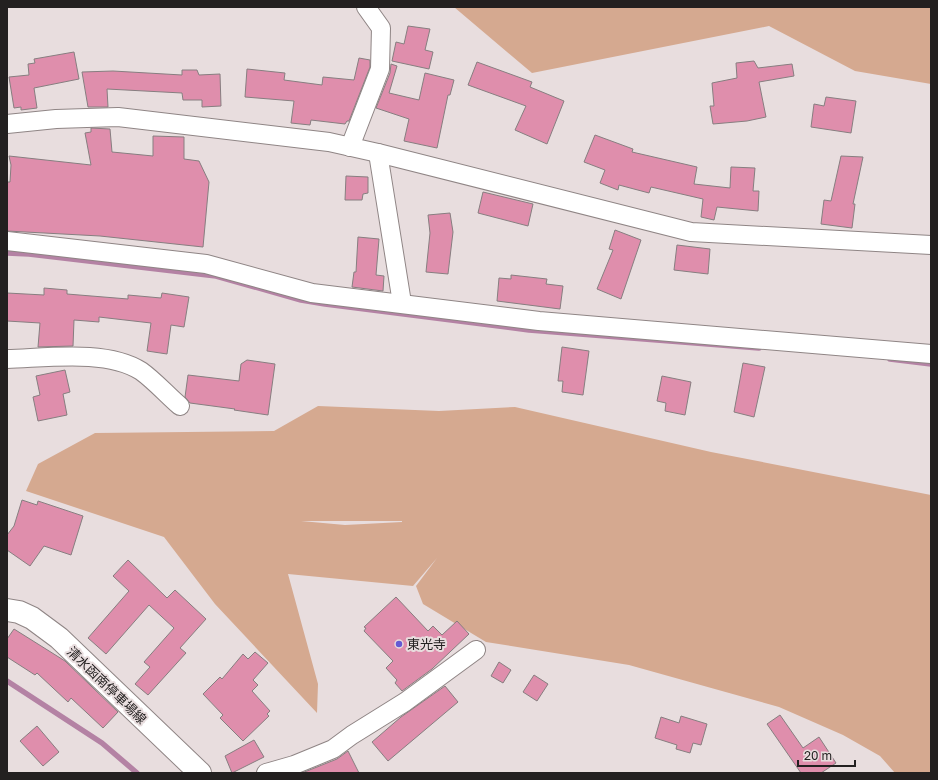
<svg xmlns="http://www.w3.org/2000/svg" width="938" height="780" viewBox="0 0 938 780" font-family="'Golos Text','Noto Sans JP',sans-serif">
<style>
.green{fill:#d5a990;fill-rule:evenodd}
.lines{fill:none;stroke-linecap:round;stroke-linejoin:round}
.stream{stroke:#b482a4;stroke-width:5.5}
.building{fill:#df8eac;stroke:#877e80}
.street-casing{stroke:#8f8585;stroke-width:20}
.secondary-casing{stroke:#8f8585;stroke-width:24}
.street{stroke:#fff;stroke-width:18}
.secondary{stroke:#fff;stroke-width:22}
.poi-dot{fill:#655ad3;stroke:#e8ddde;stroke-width:1.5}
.labels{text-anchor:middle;stroke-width:4;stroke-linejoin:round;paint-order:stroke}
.poi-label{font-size:13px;fill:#232020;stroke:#e8ddde;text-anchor:start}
.street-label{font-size:13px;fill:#232020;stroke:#e8ddde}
</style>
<rect width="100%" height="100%" fill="#e8ddde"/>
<g class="green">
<path d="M454 7H931V84L855 71 769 26 532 73Z"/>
<path d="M318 406 439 411 515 407 711 452 931 495V773H895L880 756 843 735 779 707 629 665 486 642 423 604 416 586 437 558 413 586 288 574 318 684 317 713 215 604 164 537 26 491 38 464 95 433 274 431ZM301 521H402V522L345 525Z"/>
</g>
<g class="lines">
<g class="stream">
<path d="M7 253 29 254 216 276 301 300 325 304 529 330 759 348"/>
<path d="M890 359 931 364"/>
<path d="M7 681 102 743 137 773"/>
</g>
</g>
<g class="building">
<path d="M408 26 430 29 425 50 433 52 429 69 392 61 396 42 404 44Z"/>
<path d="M74 52 79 79 34 88 37 108 21 110V107L14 108 9 77 29 75 28 64 35 63 34 59Z"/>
<path d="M359 58 370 60V67L349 121H347L345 124 311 120 310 125 291 123 294 101 245 97 247 69 285 73 284 80 322 85 323 77 354 80Z"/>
<path d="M754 61 758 68 792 64 794 76 759 82 766 117 747 121 713 124 710 106H714L712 83 737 78 736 63Z"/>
<path d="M477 62 532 82 530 87 564 101 547 144 515 130 526 106 468 85Z"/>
<path d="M391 64 397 66 389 93 419 100 425 73 454 80 450 95H448L437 148 404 141 409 119 376 108 390 73Z"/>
<path d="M182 70H197L199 75 220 74 221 106 202 107V100H183L182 93 107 89 108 107H88L82 72 113 71 182 75Z"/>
<path d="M826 97 856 101 851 133 811 127 814 104 824 106Z"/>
<path d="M91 128 110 129 112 152 153 156V136L184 137V159L199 161 209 182 203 247 100 236 7 231V182H10L11 165 9 156 91 165 85 133 91 132Z"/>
<path d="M595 135 633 149 632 152 697 167 694 184 730 188 731 167 755 168 753 191H759L758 211 717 207 714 220 701 217 703 199 651 187 649 193 619 185 618 190 600 183 605 170 584 162Z"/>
<path d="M841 156 863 157 853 204H855L852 228 821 224 824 200 831 201Z"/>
<path d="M346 176 368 177V193L363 194 362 200H345Z"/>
<path d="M483 192 533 204 528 226 478 213Z"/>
<path d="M450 213 453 232 448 274 426 272 430 233 428 215Z"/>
<path d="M615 230 641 240 621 299 597 289 613 250 609 249Z"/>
<path d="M358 237 379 239 376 275 384 276 383 291 352 287 354 272H356Z"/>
<path d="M677 245 710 249 708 274 674 270Z"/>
<path d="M511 275 547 279 546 284 563 286 560 309 497 301 499 278 511 279Z"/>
<path d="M44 288 67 290V294L128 299V295L161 298 162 293 189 297 184 327 171 325 167 354 147 351 151 323 99 317V322L74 320 73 346 38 347 40 323 7 321V293L44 295Z"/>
<path d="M562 347 589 351 583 395 562 392 563 381H558Z"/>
<path d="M247 360 275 364 268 415 234 410 235 409 190 403 185 397 188 375 239 381 241 364Z"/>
<path d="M743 363 765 367 754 417 734 412Z"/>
<path d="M65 370 70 392 63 394 67 415 38 421 33 397 40 395 36 376Z"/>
<path d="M662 376 691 382 685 415 665 411 666 403 657 401Z"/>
<path d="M22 500 37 505 38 501 83 516 71 555 44 546 30 566 7 550V535L14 526Z"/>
<path d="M128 560 167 598 175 590 206 619 180 648 186 653 148 695 135 684 150 667 144 662 174 628 149 605 106 654 88 638 129 591 113 576Z"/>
<path d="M396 597 428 631 433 626 442 635 457 621 469 634 432 669 402 691 395 683 397 680 386 668 393 661 364 631 366 628 364 627Z"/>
<path d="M14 629 65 661 118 712 103 728 71 698 68 702 37 673 35 675 7 657V639Z"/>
<path d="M255 652 268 663 253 680 258 685 252 691 270 711 267 714 269 716 243 741 220 718 223 715 203 694 220 677 222 679 243 654 248 659Z"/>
<path d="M499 662 511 670 503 683 491 676Z"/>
<path d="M534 675 548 684 537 701 523 692Z"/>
<path d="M445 686 458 702 388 761 372 742 401 717Z"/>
<path d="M780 715 803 748 819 737 836 763 821 773H801L767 724Z"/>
<path d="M681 716 707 724 701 745 693 743 690 753 676 749 677 745 655 738 661 717 679 723Z"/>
<path d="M37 726 59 752 43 766 20 741Z"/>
<path d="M254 740 264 757 232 773 225 756Z"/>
<path d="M348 751 359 773H302L337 759Z"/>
</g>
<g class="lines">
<g class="street-casing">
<g id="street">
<path d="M7 124 56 119 118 117 329 142 378 153 691 232 931 245"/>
<path d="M350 147 380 69 381 28 366 7"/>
<path d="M378 153 402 303"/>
<path d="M7 241 206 264 312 293 539 321 931 354"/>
<path d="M7 359C46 358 107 349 141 371 155 381 167 395 180 406"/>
<path d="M266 773 294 765 333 749 352 735 405 702 476 650"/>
</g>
</g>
<g class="secondary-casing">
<path id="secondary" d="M7 610 19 612 32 618 59 638 200 773"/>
</g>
<use href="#street" class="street"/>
<use href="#secondary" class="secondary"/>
</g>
<circle class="poi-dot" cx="399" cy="644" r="4"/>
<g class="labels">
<g class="poi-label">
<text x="407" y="649">東光寺</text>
</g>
<g class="street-label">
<text transform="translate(107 685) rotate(44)" y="5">清水函南停車場線</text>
</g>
</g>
<rect width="938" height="780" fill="none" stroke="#232020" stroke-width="16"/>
<path d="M798 760v6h57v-6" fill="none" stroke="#232020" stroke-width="2"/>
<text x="804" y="760" font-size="12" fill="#232020" stroke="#e8ddde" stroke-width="3" paint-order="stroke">20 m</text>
</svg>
